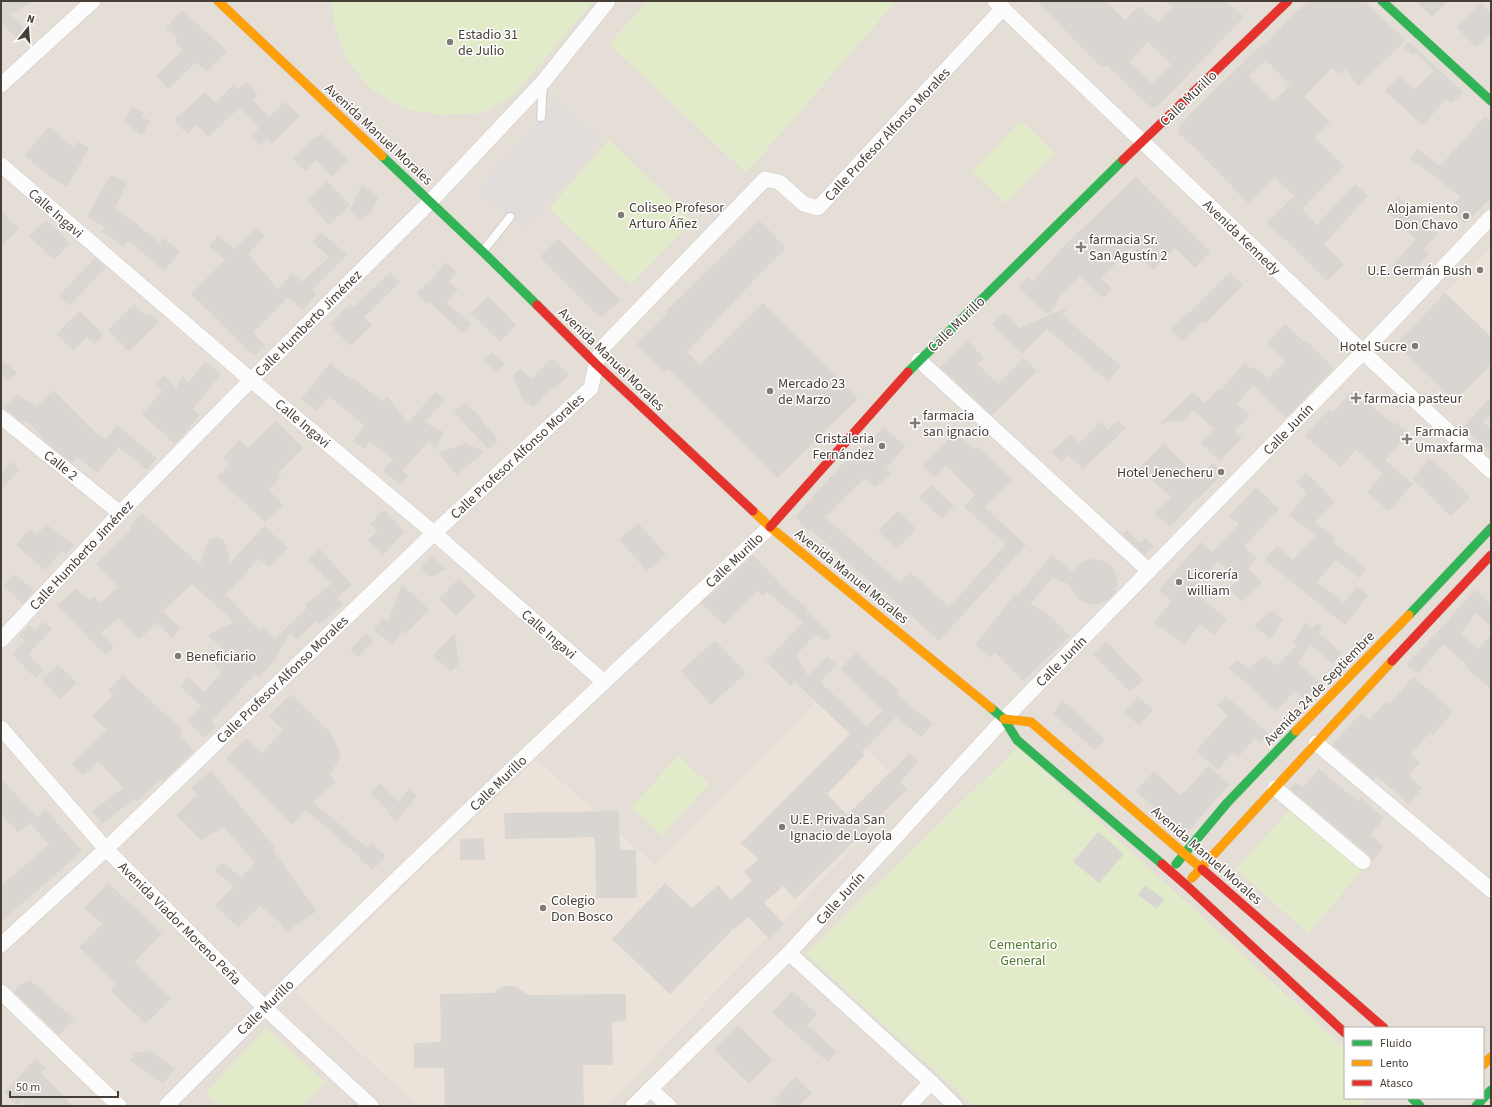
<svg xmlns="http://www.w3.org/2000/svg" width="1492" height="1107" viewBox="0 0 1492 1107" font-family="'Source Sans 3',sans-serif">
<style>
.residential{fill:#e5ded7;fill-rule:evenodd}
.education{fill:#ebe3d9}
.green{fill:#e2ebc9}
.parking{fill:#e0dcda}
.building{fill:#d9d5d1;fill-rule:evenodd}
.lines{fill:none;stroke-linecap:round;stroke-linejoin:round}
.lane-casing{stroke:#cecbc7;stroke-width:10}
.street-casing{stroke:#cecbc7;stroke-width:16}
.fast-casing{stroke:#d1cbc2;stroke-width:10}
.slow-casing{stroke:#d1cbc2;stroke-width:10}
.jam-casing{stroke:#d1cbc2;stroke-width:10}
.lane{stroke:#fdfcfc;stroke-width:8}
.street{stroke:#fdfcfc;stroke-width:15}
.fast{stroke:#30b455;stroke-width:9}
.slow{stroke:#ff9f0a;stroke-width:9}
.jam{stroke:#e5322d;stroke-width:9}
.poi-dot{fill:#827b74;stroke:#fff;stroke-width:1.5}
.labels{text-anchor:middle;stroke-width:3;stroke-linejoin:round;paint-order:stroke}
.poi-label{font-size:14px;fill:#473e35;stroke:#fff;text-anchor:start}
.street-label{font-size:14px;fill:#473e35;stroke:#fff}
.park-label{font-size:14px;fill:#507a27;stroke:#fff}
</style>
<rect width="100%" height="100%" fill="#f0edea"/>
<path class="residential" d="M1 1H1491V1106H1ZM1345 1028H1483V1098H1345Z"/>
<g class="education">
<path d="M1491 247V336L1445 293Z"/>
<path d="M816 702 908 789 607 1106H418L295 992 536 759 655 865Z"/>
</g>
<g class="green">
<path d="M332 1H594L513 96 481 113 442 115 404 109 371 89 347 60 334 25Z"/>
<path d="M648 1H896L746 173 609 44Z"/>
<path d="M1021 121 1055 153 1006 203 972 171Z"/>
<path d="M609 140 693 221 630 285 549 209Z"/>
<path d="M1018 747 1345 1049V1098H1367L1361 1106H974L806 954Z"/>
<path d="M678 756 709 784 662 836 632 807Z"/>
<path d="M1293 806 1364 868 1308 933 1236 869Z"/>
<path d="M266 1028 325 1082 303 1106H220L206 1093Z"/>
</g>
<path class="parking" d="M556 100 601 138 524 229 478 191Z"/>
<g class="building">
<path d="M1 1H35L9 14 28 32 20 42 1 22Z"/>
<path d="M1037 1H1106L1125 20 1139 6 1158 23 1173 8 1166 1H1225L1244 17 1157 107 1151 108 1107 65 1102 67 1087 53ZM1148 42 1171 64 1152 84 1129 62Z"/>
<path d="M1308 1H1364L1406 40 1358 86 1345 69 1339 74 1332 68 1304 97 1330 122 1315 138 1344 166 1302 209 1317 225 1355 184 1368 196 1324 244 1344 265 1327 281 1288 242 1266 223 1294 196 1275 178 1249 204 1194 147 1178 133 1180 125 1204 100 1256 50 1264 44 1265 45 1298 9 1299 10ZM1266 60 1290 85 1274 101 1249 76Z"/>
<path d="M1416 1H1448L1432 17Z"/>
<path d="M1481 2 1491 13V33L1476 47 1456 27Z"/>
<path d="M182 10 227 51 207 72 196 62 168 89 156 76 183 50 175 42 178 38 166 28Z"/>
<path d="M1409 42 1463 92 1451 104 1446 99 1423 125 1385 91 1399 76 1414 90 1434 71 1416 53 1413 56 1404 47Z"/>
<path d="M246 82 258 95 253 100 269 117 285 102 300 116 272 144 267 139 261 146 251 136 259 128 239 108 208 137 197 125 187 134 174 120 205 92 216 103 233 85 237 90Z"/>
<path d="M133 107 144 112 142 117 150 121 142 136 124 121Z"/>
<path d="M1485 116 1491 122V198L1465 224 1449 208 1461 197 1410 158 1417 149 1440 166Z"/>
<path d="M49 127 74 148 78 142 89 148 67 187 50 177 24 155Z"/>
<path d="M322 134 348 159 332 177 316 160 306 171 293 159 310 141Z"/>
<path d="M111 174 127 183 115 208 139 225 138 226 160 243 164 238 180 252 164 271 128 240 123 247 101 231 105 227 87 217Z"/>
<path d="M1136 177 1210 252 1195 268 1175 248 1153 270 1131 248 1101 278 1112 289 1103 298 1080 275 1056 301 1058 303 1048 314 1018 288 1028 277 1033 281 1061 249Z"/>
<path d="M327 181 350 205 329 225 307 200Z"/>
<path d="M362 184 378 198 371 212 360 221 350 210Z"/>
<path d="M1399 197 1438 234 1424 249 1429 254 1407 279 1392 266 1416 239 1386 211Z"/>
<path d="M1 211 19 229 1 247Z"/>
<path d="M46 220 70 243 54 260 29 236Z"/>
<path d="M759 220 786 248 756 278 687 352 700 365 763 303 858 399 777 478 668 369 664 372 637 344 667 314 665 312Z"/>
<path d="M256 227 265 236 248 254 278 289 292 273 302 282 329 257 312 242 321 232 347 255 312 290 317 294 303 310 288 297 253 333 265 345 254 356 191 294 225 260 209 246 218 235 234 249Z"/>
<path d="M558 239 621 300 600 318 540 257Z"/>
<path d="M95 258 106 267 69 306 59 296Z"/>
<path d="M446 262 457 272 449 282 458 289 446 302 471 324 463 333 429 302 427 304 416 293 431 280Z"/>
<path d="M390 272 400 282 364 317 372 325 351 346 330 325 350 304 354 307Z"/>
<path d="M1230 272 1243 285 1206 323 1204 321 1182 341 1171 329 1197 305Z"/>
<path d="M1445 293 1491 337V364L1455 401 1396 344Z"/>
<path d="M488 296 516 325 500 342 471 313Z"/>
<path d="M134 304 146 316 150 313 159 322 129 352 108 330Z"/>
<path d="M1068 307 1062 315 1121 366 1108 381 1047 329 1022 354 992 324 1004 313 1020 328Z"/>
<path d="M80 311 104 335 94 344 87 337 73 351 56 334Z"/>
<path d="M1285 324 1305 343 1307 341 1334 368 1286 418 1253 384 1237 404 1250 415 1235 431 1242 438 1220 461 1200 443 1214 429 1193 410 1184 420 1159 424 1193 392 1205 403 1219 388 1221 390 1245 362 1249 368 1254 367 1268 378 1286 361 1267 343Z"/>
<path d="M968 341 984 358 978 364 998 384 1024 358 1037 371 992 415 940 367Z"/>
<path d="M492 352 505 364 498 373 484 361Z"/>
<path d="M552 358 569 375 554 389 552 387 533 408 521 396 513 376 520 369 531 379Z"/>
<path d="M1 360 18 373 8 380 1 375Z"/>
<path d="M205 362 221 374 193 409 200 415 175 444 142 414 162 391 155 383 164 375 176 389 182 376 189 382Z"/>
<path d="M330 363 351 380 353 378 382 402 387 396 408 423 436 392 445 400 424 422 444 432 435 449 429 441 402 471 408 476 401 485 383 471 393 459 370 441 364 449 353 441 365 426 329 396 317 411 301 399Z"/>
<path d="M53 390 98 435 99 434 106 439 117 425 157 458 147 470 119 447 97 473 77 456 72 463 41 438 43 437 26 420 23 423 3 407 18 395 37 406Z"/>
<path d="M1353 390 1393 424 1395 422 1409 434 1385 460 1413 484 1389 511 1367 492 1383 473 1356 449 1341 467 1305 436 1329 409 1333 413Z"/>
<path d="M1491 397V414L1483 422 1491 429V452L1463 427Z"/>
<path d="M464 402 478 415 498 441 488 449 454 412Z"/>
<path d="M1118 420 1126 428 1083 469 1069 455 1061 462 1051 452 1071 434 1079 443 1100 422 1108 429Z"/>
<path d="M276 421 303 448 278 473 282 476 269 490 283 505 265 522 217 477 230 464 223 458 239 440 248 448Z"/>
<path d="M883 427 906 446 886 468 891 473 875 488 865 478 825 517 900 583 910 572 949 607 1006 544 964 507 975 495 946 465 934 477 923 466 956 432 974 450 978 446 1012 480 984 507 1026 545 939 641 885 592 884 594 811 530 809 532 795 517 844 462 863 445 865 447Z"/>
<path d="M466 443 484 452 457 475 438 453Z"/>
<path d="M1164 443 1198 478 1213 463 1223 474 1199 498 1198 497 1170 527 1155 514 1171 497 1139 468Z"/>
<path d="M1429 459 1448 474 1470 497 1451 516 1413 479Z"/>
<path d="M11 462 20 469 1 490V473Z"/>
<path d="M1306 472 1335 502 1315 522 1336 539 1333 542 1366 568 1359 578 1336 560 1317 582 1344 603 1357 586 1368 596 1345 625 1264 559 1277 546 1293 560 1316 536 1289 515 1307 493 1296 482Z"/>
<path d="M931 485 954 506 942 519 919 497Z"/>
<path d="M1256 487 1279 509 1244 547 1257 558 1248 569 1262 582 1243 602 1229 589 1238 581 1218 561 1191 590 1227 619 1214 635 1200 624 1184 645 1154 622 1172 601 1159 590 1201 542 1213 552 1239 524 1229 516Z"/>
<path d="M383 510 405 531 383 555 368 541 377 531 370 524Z"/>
<path d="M898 511 916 529 897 549 878 531Z"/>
<path d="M142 513 200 565 207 543 211 538 218 537 224 541 226 544 230 563 264 526 288 548 269 568 259 558 226 595 259 630 263 626 275 638 307 608 305 605 331 584 308 559 319 548 352 585 337 598 343 605 320 624 317 620 297 640 290 632 275 660 259 677 255 674 222 710 212 721 216 726 204 738 187 720 201 706 180 686 189 677 204 692 222 672 209 660 225 650 207 635 234 622 192 584 163 611 180 628 173 639 157 622 139 640 118 618 101 633 114 647 105 655 57 605 68 596 75 588 90 600 94 596 101 603 118 587 96 564 131 529 129 527Z"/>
<path d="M638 523 666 554 647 571 619 539Z"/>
<path d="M46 524 74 545 66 555 62 551 45 570 16 545 30 529 37 535Z"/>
<path d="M1127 530 1139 543 1145 538 1154 547 1145 555 1122 534Z"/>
<path d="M753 555 778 581 777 582 808 609 806 611 831 635 825 642 816 634 796 655 808 676 827 656 837 665 820 682 867 726 883 710 840 669 857 652 881 676 882 675 899 691 897 693 912 707 933 724 921 737 896 717 862 752 865 755 827 794 847 815 890 772 891 773 909 753 919 761 900 782 908 789 795 899 783 886 764 903 784 924 769 939 748 917 735 929 734 928 670 994 612 939 665 883 692 908 718 885 731 900 752 881 744 872 758 859 741 843 850 734 795 682 791 686 766 661 803 622 767 592 763 596 757 590 724 625 701 603Z"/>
<path d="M1052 555 1072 571 1081 563 1087 560 1094 559 1102 560 1109 564 1114 570 1117 578V585L1115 593 1107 601 1095 605 1088 604 1081 601 1076 596 1069 584 1052 578 1030 604 1048 614 1070 636 1023 681 995 652 990 658 975 645 1016 593 1018 595Z"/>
<path d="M432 556 447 569 430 577 421 568Z"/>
<path d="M15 574 34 591 23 604 3 586Z"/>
<path d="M459 578 476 595 456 616 439 599Z"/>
<path d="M402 584 429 610 406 633 404 630 392 645 374 630 383 618 388 622Z"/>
<path d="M1475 590 1491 604V627L1476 613 1461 633 1478 649 1491 635V689L1464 666 1466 664 1443 644 1418 674 1406 665 1450 619 1449 618Z"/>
<path d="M1272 610 1283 620 1270 639 1254 626Z"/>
<path d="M45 622 52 629 28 654 44 670 35 678 12 654 25 641 19 636 29 625 35 631Z"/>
<path d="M1306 622 1313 628 1318 623 1322 627 1318 632 1341 653 1333 664 1310 645 1298 664 1320 681 1304 699 1295 691 1276 711 1258 693 1228 668 1237 660 1248 669 1265 656 1277 666 1297 645 1293 642Z"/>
<path d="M366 633 374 640 358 657 350 650Z"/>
<path d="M455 633 459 664 451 672 433 656Z"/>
<path d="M715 640 746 673 711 705 681 671Z"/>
<path d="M1106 641 1143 680 1130 692 1093 654Z"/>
<path d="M58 664 77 683 60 699 42 680Z"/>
<path d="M123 675 183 731 179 734 194 751 163 781 161 779 137 801 134 799 102 824 92 811 124 788 98 761 83 776 72 764 107 730 92 716 113 695 108 691Z"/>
<path d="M1413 677 1453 711 1433 735 1430 732 1411 754 1420 763 1408 775 1422 788 1409 804 1377 776 1374 780 1332 744 1361 713 1370 720 1386 701 1390 704Z"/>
<path d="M291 694 331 733 341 755 330 775 336 782 313 802 367 848 371 843 386 856 373 870 358 858 360 857 306 810 292 825 226 759 246 738 262 753 283 730 269 716Z"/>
<path d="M1138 696 1153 710 1139 725 1124 712Z"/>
<path d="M1226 696 1268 733 1260 743 1255 738 1238 757 1232 753 1218 770 1196 751 1228 715 1217 705Z"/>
<path d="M1063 701 1105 739 1095 750 1053 713Z"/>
<path d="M1209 765 1229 784 1184 836 1136 791 1154 771 1181 796Z"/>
<path d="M1319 769 1358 802 1361 798 1384 818 1370 835 1384 846 1372 861 1369 855 1290 789 1296 783 1303 788Z"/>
<path d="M211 771 276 848 273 850 317 911 286 932 277 919 260 906 238 928 215 905 234 887 214 870 224 863 241 878 255 863 224 827 201 840 176 815 197 795 191 788Z"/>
<path d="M1 779 37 817 45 809 82 851 1 922V886L49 845 30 823 18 832 1 815Z"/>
<path d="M379 783 398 801 389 811 370 793Z"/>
<path d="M409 789 417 796 396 821 388 814Z"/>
<path d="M619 811 620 850H636L637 898H596L595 837 505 839 504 813Z"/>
<path d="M1098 832 1124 854 1099 883 1073 862Z"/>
<path d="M484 838 485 860H460V839Z"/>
<path d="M108 883 162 933 135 962 171 998 146 1024 111 991 117 984 79 947 102 924 84 908Z"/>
<path d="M1145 885 1164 899 1157 909 1138 895Z"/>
<path d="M30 980 74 1019 59 1035 14 992 20 985Z"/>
<path d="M505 986H514L529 995 626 994V1021L612 1022 613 1065H583L584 1106H445L444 1068H414V1043L441 1042 440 994 494 993 497 990Z"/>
<path d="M792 991 817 1014 807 1025 837 1052 828 1062 772 1013Z"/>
<path d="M738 1025 773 1060 749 1084 714 1049Z"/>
<path d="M151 1051 175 1069 163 1084 130 1060 135 1053Z"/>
<path d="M35 1059 46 1068 41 1073 73 1106H26L22 1101 17 1106 4 1093Z"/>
<path d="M795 1077 812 1093 799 1106H781L774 1100Z"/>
</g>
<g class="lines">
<g class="lane-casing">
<g id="lane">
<path d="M541 117 543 83"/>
<path d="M483 251 510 217"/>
</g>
</g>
<g class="street-casing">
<g id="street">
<path d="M995 1 1363 352 1491 471"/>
<path d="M1 85 93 1"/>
<path d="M1 165 251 380 434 533 604 682"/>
<path d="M919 360 1149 571"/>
<path d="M1 417 120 513"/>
<path d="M1 640 120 513 251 380 430 202 543 82 608 1"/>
<path d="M1 728 106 849 264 1007 371 1106"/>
<path d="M1316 743 1491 890"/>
<path d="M1275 788 1363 862"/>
<path d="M1 945 106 849 434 533 591 388 596 364 603 347 765 179 779 182 804 204 818 208 1003 8"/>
<path d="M789 953 931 1082 955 1106"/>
<path d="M1 992 119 1106"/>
<path d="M650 1089 669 1106"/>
<path d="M166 1106C363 908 566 717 770 527"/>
<path d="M633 1106 789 953 1004 719 1363 352 1491 217"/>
<path d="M909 1106 931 1082"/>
</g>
</g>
<g class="fast-casing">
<g id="fast">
<path d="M1382 1 1491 101"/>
<path d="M382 156 483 252 537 305"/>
<path d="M908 372 1123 160"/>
<path d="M1409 615 1491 528"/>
<path d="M991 708 1004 719 1017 740 1162 864"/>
<path d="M1176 864 1227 803 1296 731"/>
<path d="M1412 1098 1420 1106"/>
<path d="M1476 1106 1491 1090"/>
</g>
</g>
<g class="slow-casing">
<g id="slow">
<path d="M218 1 382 156"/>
<path d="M753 511 770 527 991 708"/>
<path d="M1004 719 1031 722 1202 869"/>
<path d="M1296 731 1409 615"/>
<path d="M1192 878 1392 661"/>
<path d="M1483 1065 1491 1057"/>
</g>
</g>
<g class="jam-casing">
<g id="jam">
<path d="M1123 160 1288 1"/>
<path d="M537 305 596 364 753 511"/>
<path d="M770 527 908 372"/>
<path d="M1392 661 1491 555"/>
<path d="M1162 864 1186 885 1345 1033"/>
<path d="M1202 869 1384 1028"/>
</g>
</g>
<use href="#lane" class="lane"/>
<use href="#street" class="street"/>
<use href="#fast" class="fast"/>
<use href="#slow" class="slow"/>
<use href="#jam" class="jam"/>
</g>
<g class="poi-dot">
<circle cx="450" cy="42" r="4"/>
<circle cx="621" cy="215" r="4"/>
<circle cx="1466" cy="216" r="4"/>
<path d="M1079 241h4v4h4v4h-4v4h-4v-4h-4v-4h4z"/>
<circle cx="1480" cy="270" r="4"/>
<circle cx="1415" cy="346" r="4"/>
<circle cx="770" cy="391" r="4"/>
<path d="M1354 392h4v4h4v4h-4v4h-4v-4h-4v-4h4z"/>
<path d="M913 417h4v4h4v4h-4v4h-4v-4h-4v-4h4z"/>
<path d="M1405 433h4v4h4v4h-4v4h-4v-4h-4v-4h4z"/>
<circle cx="882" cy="446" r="4"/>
<circle cx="1221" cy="472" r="4"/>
<circle cx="1179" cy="582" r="4"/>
<circle cx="178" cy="656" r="4"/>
<circle cx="782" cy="827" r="4"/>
<circle cx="543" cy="908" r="4"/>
</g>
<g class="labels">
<g class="poi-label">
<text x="458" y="39">Estadio 31<tspan x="458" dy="16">de Julio</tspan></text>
<text x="629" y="212">Coliseo Profesor<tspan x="629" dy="16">Arturo Áñez</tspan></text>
<text x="1458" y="213" text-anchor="end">Alojamiento<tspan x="1458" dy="16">Don Chavo</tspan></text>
<text x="1089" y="244">farmacia Sr.<tspan x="1089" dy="16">San Agustín 2</tspan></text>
<text x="1472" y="275" text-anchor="end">U.E. Germán Bush</text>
<text x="1407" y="351" text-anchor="end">Hotel Sucre</text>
<text x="778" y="388">Mercado 23<tspan x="778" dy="16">de Marzo</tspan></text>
<text x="1364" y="403">farmacia pasteur</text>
<text x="923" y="420">farmacia<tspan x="923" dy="16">san ignacio</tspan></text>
<text x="1415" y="436">Farmacia<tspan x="1415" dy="16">Umaxfarma</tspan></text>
<text x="874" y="443" text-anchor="end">Cristaleria<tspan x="874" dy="16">Fernández</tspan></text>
<text x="1213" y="477" text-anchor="end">Hotel Jenecheru</text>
<text x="1187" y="579">Licorería<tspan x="1187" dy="16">william</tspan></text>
<text x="186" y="661">Beneficiario</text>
<text x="790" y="824">U.E. Privada San<tspan x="790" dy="16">Ignacio de Loyola</tspan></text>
<text x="551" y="905">Colegio<tspan x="551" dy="16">Don Bosco</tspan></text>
</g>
<g class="street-label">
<text transform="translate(1188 98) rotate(-44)" y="5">Calle Murillo</text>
<text transform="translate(379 134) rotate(43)" y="5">Avenida Manuel Morales</text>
<text transform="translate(887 134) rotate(-47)" y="5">Calle Profesor Alfonso Morales</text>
<text transform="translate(56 213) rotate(41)" y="5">Calle Ingavi</text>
<text transform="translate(1242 237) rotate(44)" y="5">Avenida Kennedy</text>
<text transform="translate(308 323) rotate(-45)" y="5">Calle Humberto Jiménez</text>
<text transform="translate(956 324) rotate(-44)" y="5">Calle Murillo</text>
<text transform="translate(612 359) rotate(44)" y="5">Avenida Manuel Morales</text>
<text transform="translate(303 423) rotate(40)" y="5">Calle Ingavi</text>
<text transform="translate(1288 429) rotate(-46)" y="5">Calle Junín</text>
<text transform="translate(517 456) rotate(-43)" y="5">Calle Profesor Alfonso Morales</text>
<text transform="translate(61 465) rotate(39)" y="5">Calle 2</text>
<text transform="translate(81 555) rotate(-47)" y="5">Calle Humberto Jiménez</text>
<text transform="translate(734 560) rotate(-43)" y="5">Calle Murillo</text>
<text transform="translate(852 576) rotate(39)" y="5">Avenida Manuel Morales</text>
<text transform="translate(549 634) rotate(41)" y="5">Calle Ingavi</text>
<text transform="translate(1061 661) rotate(-45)" y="5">Calle Junín</text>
<text transform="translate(282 679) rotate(-44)" y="5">Calle Profesor Alfonso Morales</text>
<text transform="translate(1319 688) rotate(-46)" y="5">Avenida 24 de Septiembre</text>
<text transform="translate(498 783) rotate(-44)" y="5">Calle Murillo</text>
<text transform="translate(1207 855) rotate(41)" y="5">Avenida Manuel Morales</text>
<text transform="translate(840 898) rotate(-48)" y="5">Calle Junín</text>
<text transform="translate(180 923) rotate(45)" y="5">Avenida Viador Moreno Peña</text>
<text transform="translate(265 1007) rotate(-44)" y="5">Calle Murillo</text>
</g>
<g class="park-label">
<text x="1023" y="949">Cementario<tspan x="1023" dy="16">General</tspan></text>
</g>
</g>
<rect width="1492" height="1107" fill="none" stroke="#473e35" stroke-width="4"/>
<rect x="1344" y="1027" width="140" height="72" fill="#ffffff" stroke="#b5b2ae"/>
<rect x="1352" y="1040" width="20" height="6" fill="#30b455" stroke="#b5b2ae"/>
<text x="1380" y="1047" font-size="12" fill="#473e35">Fluido</text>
<rect x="1352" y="1060" width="20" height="6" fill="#ff9f0a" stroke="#b5b2ae"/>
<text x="1380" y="1067" font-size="12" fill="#473e35">Lento</text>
<rect x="1352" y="1080" width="20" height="6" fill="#e5322d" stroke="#b5b2ae"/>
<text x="1380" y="1087" font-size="12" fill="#473e35">Atasco</text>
<g transform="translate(28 28) rotate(17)" stroke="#ffffff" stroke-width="3" paint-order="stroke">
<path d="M0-3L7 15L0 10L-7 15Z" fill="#473e35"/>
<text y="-6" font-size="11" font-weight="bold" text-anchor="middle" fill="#473e35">N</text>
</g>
<path d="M10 1091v6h108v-6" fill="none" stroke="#473e35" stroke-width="2"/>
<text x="16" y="1091" font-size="12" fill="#473e35" stroke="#ffffff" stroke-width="3" paint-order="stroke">50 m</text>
</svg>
